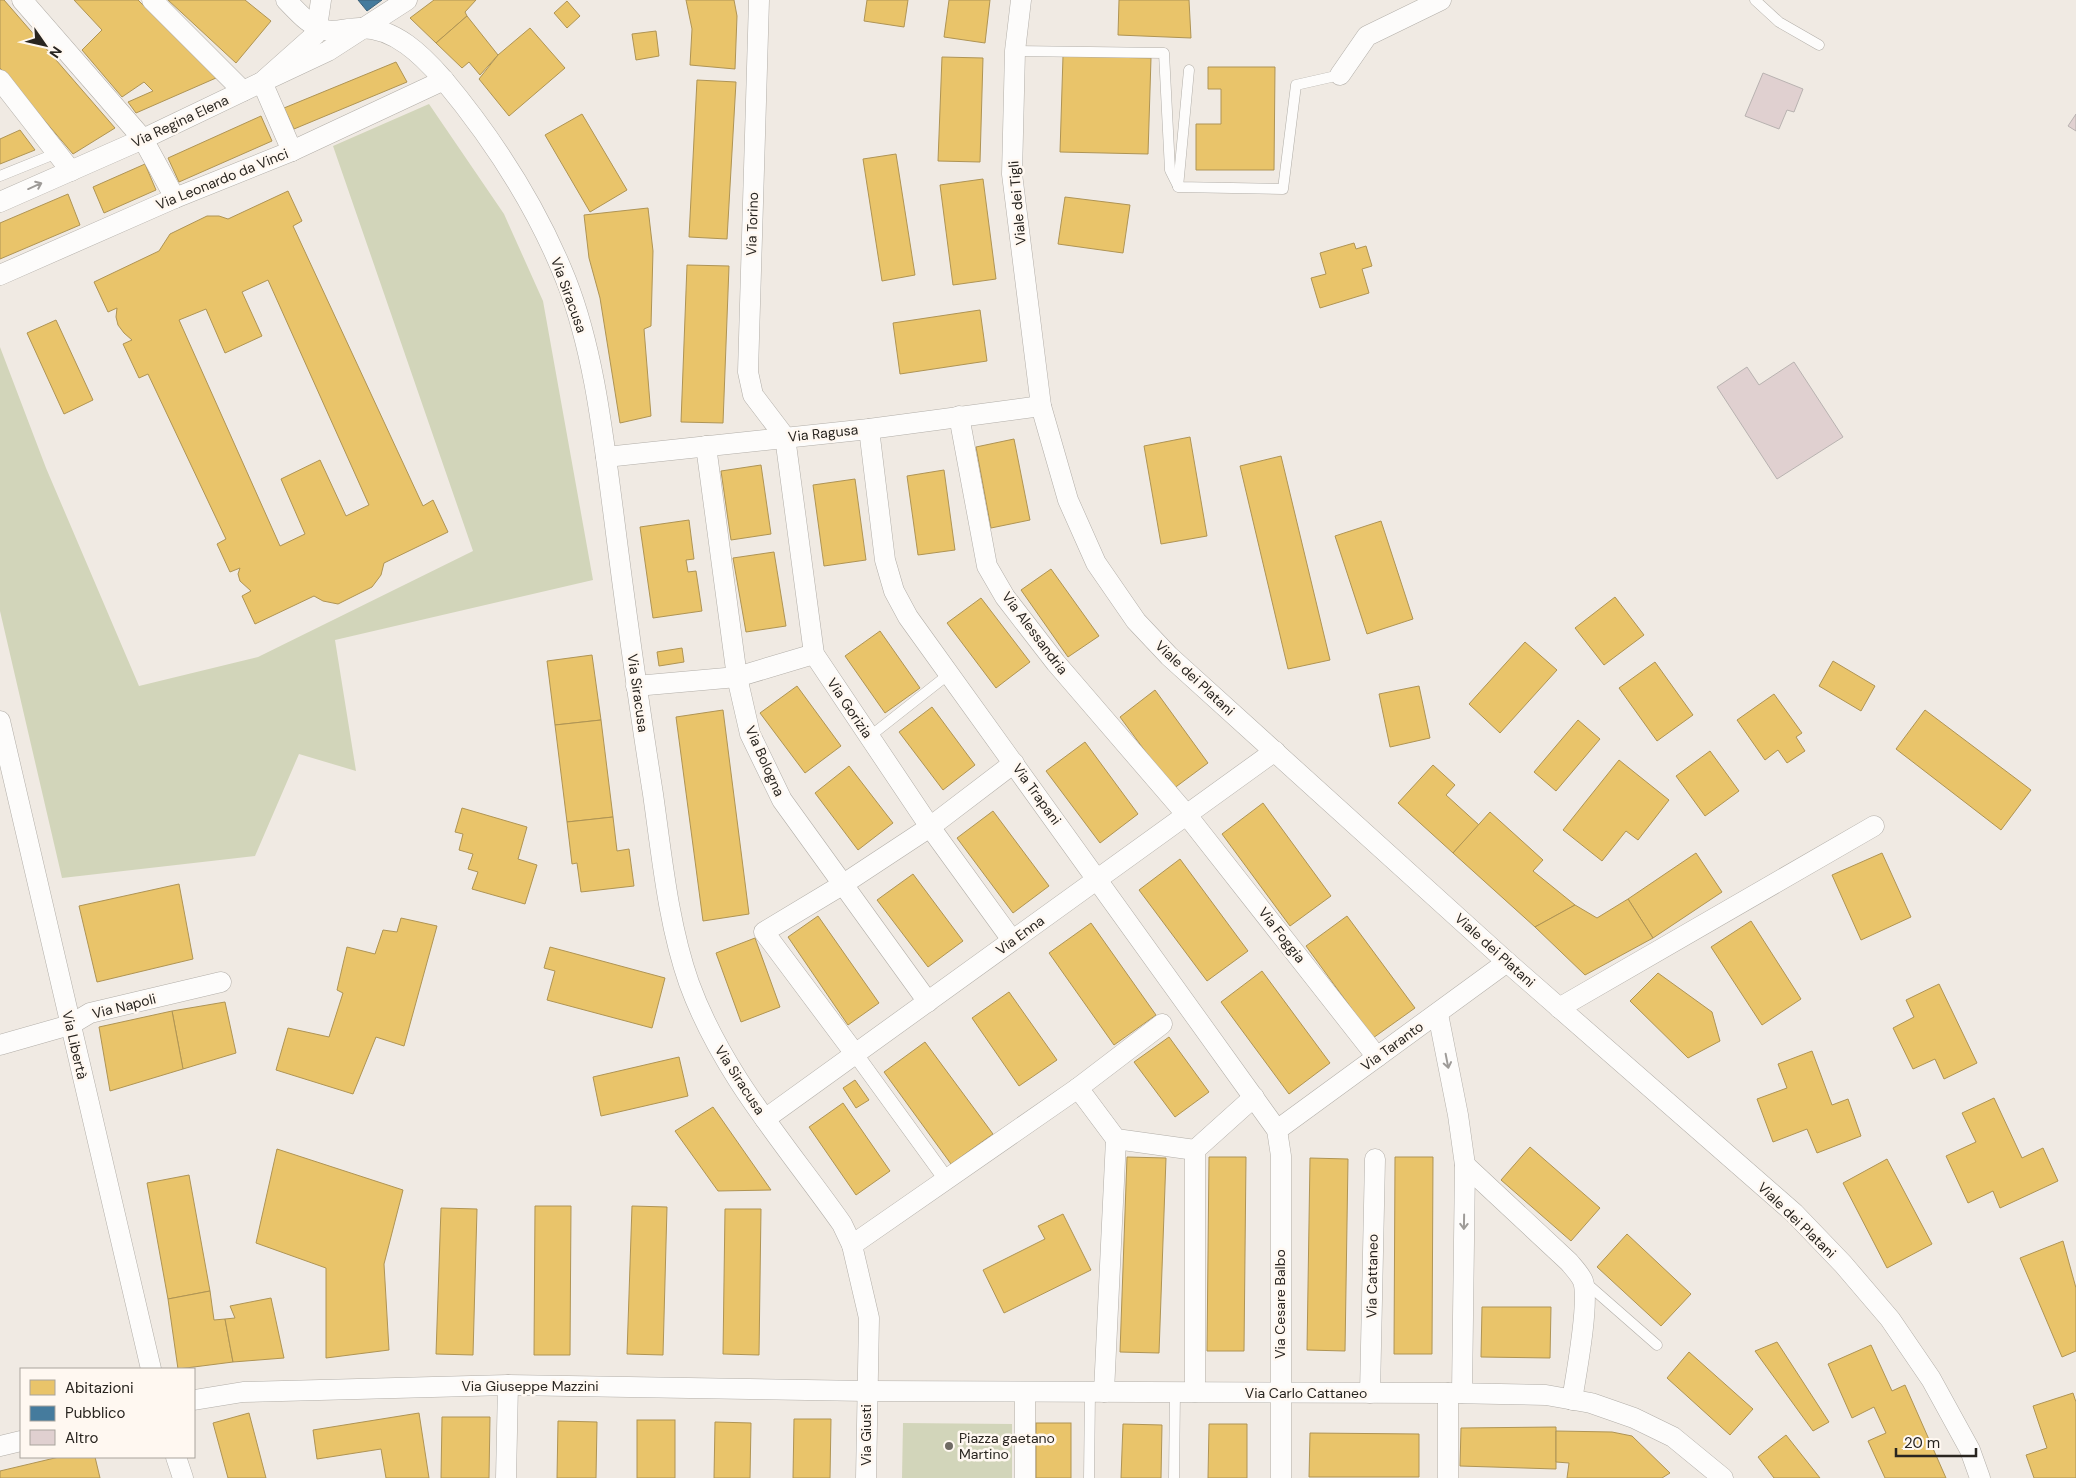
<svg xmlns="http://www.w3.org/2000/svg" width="2076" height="1478" font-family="'DM Sans',sans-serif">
<rect width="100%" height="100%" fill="#f0eae3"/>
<!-- green -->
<g fill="#d2d5ba">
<polygon points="429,104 504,214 543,301 593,580 335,640 356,771 299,754 255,856 62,878 0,611 0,347 46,468 139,686 258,657 473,551 333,146"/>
<polygon points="903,1423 1012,1424 1012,1478 902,1478"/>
</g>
<!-- homes -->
<g fill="#e9c46a" stroke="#af9454" fill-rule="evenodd">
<polygon points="0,0 4,0 115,128 73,154 0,68"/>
<polygon points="74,0 138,0 216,78 136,113 128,102 153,91 144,82 122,97 82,50 102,30"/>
<polygon points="168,0 245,0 271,21 236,63"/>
<polygon points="434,0 476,0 465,12 467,16 436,43 410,18"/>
<polygon points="686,0 734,0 737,16 735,69 690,65 692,29"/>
<polygon points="867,0 908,0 904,27 864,21"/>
<polygon points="949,0 990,0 985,43 944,37"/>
<polygon points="1119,0 1189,0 1191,38 1118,35"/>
<polygon points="567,1 580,16 567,28 554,13"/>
<polygon points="467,16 498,55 480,75 469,62 462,68 436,43"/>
<polygon points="530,28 565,68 509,116 479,79 498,55"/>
<polygon points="656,31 659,56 636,60 632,34"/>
<polygon points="1063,56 1151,58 1148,154 1060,152"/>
<polygon points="942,57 983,58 980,162 938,161"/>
<polygon points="396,62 407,82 294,129 284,108"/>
<polygon points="1208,67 1275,67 1274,170 1196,170 1196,124 1221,124 1221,89 1208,89"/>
<polygon points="697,80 736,82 727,239 689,237"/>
<polygon points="582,114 627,190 590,212 545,135"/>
<polygon points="261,116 272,141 179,182 168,158"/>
<polygon points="20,130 35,150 0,164 0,139"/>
<polygon points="896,154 915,275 882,281 863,159"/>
<polygon points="145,164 156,190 104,213 93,187"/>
<polygon points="983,179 996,279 953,285 940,185"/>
<path d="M 288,191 L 302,221 L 293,226 L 423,506 L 433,500 L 448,532 L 384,563 L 381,575 L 372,587 L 338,604 L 323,601 L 314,596 L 255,624 L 242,596 L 251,591 L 240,581 L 238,574 L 240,568 L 230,572 L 217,544 L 226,539 L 148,374 L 139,378 L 123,344 L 132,340 L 124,333 L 118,325 L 116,317 L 117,308 L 108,312 L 94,282 L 159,251 L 170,234 L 207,216 L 219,216 L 228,219 ZM 268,280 L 369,505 L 346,516 L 320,460 L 281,479 L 305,534 L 280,546 L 179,320 L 206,309 L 225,353 L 262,336 L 242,292 Z"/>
<polygon points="68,194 80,225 0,259 0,223"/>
<polygon points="1065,197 1130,205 1123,253 1058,244"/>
<polygon points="648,208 653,251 651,326 644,329 651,416 620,423 600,298 589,258 584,215"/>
<polygon points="1354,243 1356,249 1366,246 1372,266 1362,269 1369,293 1320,308 1311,278 1326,274 1320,253"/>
<polygon points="687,265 729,266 723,423 681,422"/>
<polygon points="980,310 987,361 900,374 893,323"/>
<polygon points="56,320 93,400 64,414 27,333"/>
<polygon points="1190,437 1207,536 1161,544 1144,446"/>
<polygon points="1014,439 1030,520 991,528 976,447"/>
<polygon points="1281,456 1330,660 1288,669 1240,466"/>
<polygon points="761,465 771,534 731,540 721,471"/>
<polygon points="944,470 955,550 918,555 907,476"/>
<polygon points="855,479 866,560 824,566 813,485"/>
<polygon points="689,520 694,559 686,560 688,572 696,571 702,611 653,618 640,527"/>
<polygon points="1381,521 1413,619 1367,634 1335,536"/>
<polygon points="774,552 786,626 746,632 733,558"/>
<polygon points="1051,569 1099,636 1068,657 1021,590"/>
<polygon points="1615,597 1644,635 1604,665 1575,628"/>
<polygon points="981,598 1030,662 996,688 947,623"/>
<polygon points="880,631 920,688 885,713 845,656"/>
<polygon points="1525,642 1557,670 1500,733 1469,704"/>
<polygon points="682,648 684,662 659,666 657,652"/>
<polygon points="592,655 601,720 555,725 547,661"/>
<polygon points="1833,661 1875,686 1861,711 1819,686"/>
<polygon points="1655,662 1693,715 1657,741 1619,688"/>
<polygon points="797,686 841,746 805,773 760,713"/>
<polygon points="1419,686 1430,738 1390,747 1379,694"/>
<polygon points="1155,690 1208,763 1173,789 1120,717"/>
<polygon points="1774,694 1802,733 1796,737 1805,751 1787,763 1778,750 1765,760 1737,720"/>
<polygon points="932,707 975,765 943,790 899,732"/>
<polygon points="723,710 749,914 703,921 676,717"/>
<polygon points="1925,710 2031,790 2001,830 1896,749"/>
<polygon points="601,720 613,817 567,822 555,725"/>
<polygon points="1578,720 1600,739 1556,791 1534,772"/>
<polygon points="1085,742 1138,814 1100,843 1046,771"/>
<polygon points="1710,751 1739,791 1705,816 1676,776"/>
<polygon points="1619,760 1669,800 1638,840 1626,831 1602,861 1563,830"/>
<polygon points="1433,765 1455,785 1446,795 1479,825 1453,853 1398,803"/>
<polygon points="849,766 893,823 858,850 815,793"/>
<polygon points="1263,803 1331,896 1290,926 1222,834"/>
<polygon points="462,808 527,827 518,859 537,865 525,904 472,889 478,872 468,869 473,854 459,850 463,834 455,832"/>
<polygon points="993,811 1049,886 1013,913 957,838"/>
<polygon points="1490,812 1543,860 1533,871 1575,905 1535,927 1453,853"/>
<polygon points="613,817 617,851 629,849 634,886 581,892 577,863 572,864 567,822"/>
<polygon points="1696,853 1722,892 1653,938 1628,899"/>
<polygon points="1882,853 1911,917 1861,940 1832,875"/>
<polygon points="1180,859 1248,951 1207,981 1139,890"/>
<polygon points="913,874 963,941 928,967 877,900"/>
<polygon points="179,884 193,959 97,982 79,906"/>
<polygon points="1628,899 1653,938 1585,975 1535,927 1575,905 1597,918"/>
<polygon points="818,916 879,1003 848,1025 788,937"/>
<polygon points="1347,916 1415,1008 1373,1038 1306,946"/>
<polygon points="401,918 437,926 404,1046 376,1037 353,1094 276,1070 288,1028 329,1037 343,993 337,990 347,947 375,954 383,930 397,932"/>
<polygon points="1751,921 1801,999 1762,1025 1711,947"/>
<polygon points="1091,923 1156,1015 1114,1045 1049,953"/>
<polygon points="755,938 780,1007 741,1022 716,953"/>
<polygon points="550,947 665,978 652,1028 547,1000 555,971 544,968"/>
<polygon points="1262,971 1330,1063 1289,1094 1221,1002"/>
<polygon points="1658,973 1712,1012 1720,1041 1688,1058 1630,1001"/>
<polygon points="1939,984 1977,1063 1944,1079 1935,1059 1913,1069 1893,1028 1914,1017 1906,1000"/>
<polygon points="1009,992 1057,1060 1019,1086 972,1018"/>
<polygon points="225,1002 236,1053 183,1069 172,1011"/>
<polygon points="172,1011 183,1069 110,1091 99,1027"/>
<polygon points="1169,1037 1209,1092 1175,1117 1134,1062"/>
<polygon points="925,1042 993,1134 951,1164 884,1072"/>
<polygon points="1812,1051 1832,1105 1848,1099 1861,1136 1817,1153 1807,1129 1773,1142 1757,1099 1787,1088 1778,1064"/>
<polygon points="679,1057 688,1096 601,1116 593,1077"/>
<polygon points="855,1080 869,1100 856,1108 843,1088"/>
<polygon points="1994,1098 2022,1158 2043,1148 2058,1181 2000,1208 1993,1191 1968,1203 1946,1156 1976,1142 1962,1113"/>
<polygon points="843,1103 890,1171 856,1195 809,1127"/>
<polygon points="713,1107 771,1190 718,1191 675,1131"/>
<polygon points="1530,1147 1600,1208 1571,1241 1501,1180"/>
<polygon points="277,1149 403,1190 384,1264 389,1350 326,1358 326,1268 256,1243"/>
<polygon points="1127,1157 1166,1158 1159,1353 1120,1352"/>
<polygon points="1209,1157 1246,1157 1244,1351 1207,1351"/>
<polygon points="1395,1157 1433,1157 1432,1354 1394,1354"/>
<polygon points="1310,1158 1348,1159 1345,1351 1307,1350"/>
<polygon points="1887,1159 1932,1244 1887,1268 1843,1183"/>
<polygon points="189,1175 210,1291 168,1299 147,1183"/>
<polygon points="535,1206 571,1206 570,1355 534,1355"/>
<polygon points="632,1206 667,1207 663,1355 627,1354"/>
<polygon points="441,1208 477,1209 473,1355 436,1354"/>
<polygon points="725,1209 761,1209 759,1355 723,1354"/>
<polygon points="1063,1214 1091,1270 1004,1313 983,1270 1045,1239 1038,1226"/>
<polygon points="1627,1234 1691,1294 1661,1326 1597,1267"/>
<polygon points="2063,1241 2076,1288 2076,1351 2062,1357 2020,1258"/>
<polygon points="210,1291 214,1320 225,1319 233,1362 178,1369 168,1299"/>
<polygon points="271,1298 284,1358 233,1362 225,1319 235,1318 230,1306"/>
<polygon points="1482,1307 1551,1307 1550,1358 1481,1357"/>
<polygon points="1777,1342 1829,1422 1813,1431 1755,1351"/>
<polygon points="1871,1345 1892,1391 1905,1385 1946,1478 1885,1478 1868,1441 1886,1433 1874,1407 1852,1418 1828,1364"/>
<polygon points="1689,1352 1753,1409 1730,1435 1667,1378"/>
<polygon points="2073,1393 2076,1402 2076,1478 2034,1478 2026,1455 2047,1448 2033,1406"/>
<polygon points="249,1413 266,1478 228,1478 213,1423"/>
<polygon points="419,1413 429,1478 386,1478 381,1449 317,1459 313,1430"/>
<polygon points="442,1417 490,1417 489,1478 441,1478"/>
<polygon points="794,1419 831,1419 830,1478 793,1478"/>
<rect x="637" y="1420" width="38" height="58"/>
<polygon points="558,1421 597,1422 596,1478 557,1478"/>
<polygon points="715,1422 751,1423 750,1478 714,1478"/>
<rect x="1036" y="1423" width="35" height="55"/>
<polygon points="1123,1424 1162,1425 1161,1478 1121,1478"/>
<polygon points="1209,1424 1247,1424 1247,1478 1208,1478"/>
<polygon points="1556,1427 1556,1469 1460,1466 1461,1428"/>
<polygon points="1556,1431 1612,1432 1632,1436 1670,1473 1662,1478 1567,1478 1569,1463 1556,1462"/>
<polygon points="1310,1433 1419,1434 1419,1477 1309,1477"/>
<polygon points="1786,1435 1820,1478 1774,1478 1758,1457"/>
<polygon points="59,1457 95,1457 100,1478 0,1478 0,1471"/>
</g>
<!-- public -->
<polygon fill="#457b9d" stroke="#3d6178" points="358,0 382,0 367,11"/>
<!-- building -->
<g fill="#e0d0d0" stroke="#b8b2b0">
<polygon points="1763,73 1803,89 1794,112 1787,110 1779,129 1745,116"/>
<polygon points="2076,114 2076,131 2068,126"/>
<polygon points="1794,362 1843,437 1777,479 1717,387 1747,367 1759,385"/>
</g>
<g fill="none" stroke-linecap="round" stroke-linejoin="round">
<defs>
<g id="service">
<polyline points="1755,0 1779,22 1819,45"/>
<polyline points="1015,51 1164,53 1170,170 1178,186"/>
<polyline points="1189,70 1178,187 1283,189 1296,85 1340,75"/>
<polyline points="0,176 57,153"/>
<polyline points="869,737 949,674"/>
<polyline points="1585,1282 1657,1345"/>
<polyline points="1089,1478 1090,1392"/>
<polyline points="1174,1478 1175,1392"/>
</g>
<polyline id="pedestrian" points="856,1055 946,1179"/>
<g id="minor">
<polyline points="22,0 143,139 175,198"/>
<polyline points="152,0 243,91"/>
<path d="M 286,0 C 297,11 309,26 325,30 C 336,33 350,27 361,28 C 395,28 422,55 443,79 C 493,139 537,207 566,280 C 594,351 603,435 613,510 C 625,605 638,699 653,794 C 662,857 668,923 689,983 C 722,1074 787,1146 842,1224 L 852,1245 L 869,1318 L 866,1478"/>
<polyline points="759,0 748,372 753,395 785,437 814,654 930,827 1012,940"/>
<polyline points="1021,0 1015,51 1012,174 1041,406 1068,500 1096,563 1136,621 1169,656 1507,962 1794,1213 1843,1264 1890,1319 1931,1379 1970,1450 1980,1478"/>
<polyline points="1340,75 1367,36 1441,0"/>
<polyline points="0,80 71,171"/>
<polyline points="292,151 262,82 328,51 407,0"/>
<polyline points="0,202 143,139 262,82 316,34 321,0"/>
<polyline points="0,275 175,198 292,151 444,80"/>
<polyline points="959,416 987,566 1005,597 1056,663 1186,814 1377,1057"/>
<polyline points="869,429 885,560 894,591 908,617 1277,1130 1281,1156 1281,1478"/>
<polyline points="706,446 737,677 750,734 782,800 928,1002"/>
<polyline points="606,457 869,429 1041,406"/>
<polyline points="636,686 737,677 814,654"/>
<polyline points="0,721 151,1369"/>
<polyline points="1559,1008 1874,826"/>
<polyline points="1438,1014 1458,1115 1465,1165 1462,1393"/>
<polyline points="0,1045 70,1025 90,1013 221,982"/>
<polyline points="856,1055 764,932 842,885 930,827 1014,763"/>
<polyline points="1078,1088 1116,1139 1195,1150"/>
<polyline points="765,1119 1275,751"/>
<polyline points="1277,1130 1507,962"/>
<path d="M 1465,1165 L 1569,1262 C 1573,1267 1580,1274 1583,1281 C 1590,1302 1576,1375 1572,1400"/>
<polyline points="852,1245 1078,1088 1162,1024"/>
<polyline points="1025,1392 1025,1478"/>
<polyline points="1104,1392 1116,1139"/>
<polyline points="1195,1392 1195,1150 1254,1097"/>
<polyline points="1370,1393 1375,1159"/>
<polyline points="194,1400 243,1392 508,1385 866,1391 1448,1393 1546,1395 1591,1403 1634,1418 1673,1437 1723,1478"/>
<polyline points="0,1446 21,1441"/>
<polyline points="176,1457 183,1478"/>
<polyline points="506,1478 508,1385"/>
<polyline points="1448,1478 1448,1393"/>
</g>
</defs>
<!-- service casing -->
<use href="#service" stroke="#b2aea8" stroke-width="11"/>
<!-- pedestrian casing -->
<use href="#pedestrian" stroke="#b2aea8" stroke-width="16"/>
<!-- minor casing -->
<use href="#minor" stroke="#b2aea8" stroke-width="21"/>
<!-- service -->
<use href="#service" stroke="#fdfcfb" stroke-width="10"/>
<!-- pedestrian -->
<use href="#pedestrian" stroke="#fdfcfb" stroke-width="15"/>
<!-- minor -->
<use href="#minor" stroke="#fdfcfb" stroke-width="20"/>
</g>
<!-- one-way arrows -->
<defs><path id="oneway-shaft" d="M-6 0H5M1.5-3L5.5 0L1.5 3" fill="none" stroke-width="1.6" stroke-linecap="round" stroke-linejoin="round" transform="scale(1.25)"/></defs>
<g stroke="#9e9b98">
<use href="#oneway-shaft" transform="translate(35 186) rotate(-24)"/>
<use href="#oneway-shaft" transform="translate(1447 1061) rotate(79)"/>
<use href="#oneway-shaft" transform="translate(1464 1222) rotate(91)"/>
</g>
<!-- markers -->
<circle fill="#6f6a64" stroke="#fff8f1" stroke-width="2" cx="949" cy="1446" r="5"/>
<g text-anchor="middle" stroke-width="5" stroke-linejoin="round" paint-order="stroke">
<!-- street labels -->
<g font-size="14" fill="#292520" stroke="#fff8f1">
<text transform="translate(180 121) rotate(-25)" y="5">Via Regina Elena</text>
<text transform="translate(222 179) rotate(-22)" y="5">Via Leonardo da Vinci</text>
<text transform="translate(1017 203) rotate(-95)" y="5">Viale dei Tigli</text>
<text transform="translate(752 224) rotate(-88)" y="5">Via Torino</text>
<text transform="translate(569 295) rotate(70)" y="5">Via Siracusa</text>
<text transform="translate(823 433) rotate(-6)" y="5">Via Ragusa</text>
<text transform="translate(1035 633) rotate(53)" y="5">Via Alessandria</text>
<text transform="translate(1195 678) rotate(43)" y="5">Viale dei Platani</text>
<text transform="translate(638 693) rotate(82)" y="5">Via Siracusa</text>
<text transform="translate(850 708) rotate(56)" y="5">Via Gorizia</text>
<text transform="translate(765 761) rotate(66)" y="5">Via Bologna</text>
<text transform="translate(1037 794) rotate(54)" y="5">Via Trapani</text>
<text transform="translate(1020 935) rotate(-36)" y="5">Via Enna</text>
<text transform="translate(1282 935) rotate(52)" y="5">Via Foggia</text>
<text transform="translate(1495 950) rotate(42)" y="5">Viale dei Platani</text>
<text transform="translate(124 1006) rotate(-14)" y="5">Via Napoli</text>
<text transform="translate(75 1045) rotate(77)" y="5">Via Libertà</text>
<text transform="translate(1392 1046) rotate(-36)" y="5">Via Taranto</text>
<text transform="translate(740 1080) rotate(57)" y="5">Via Siracusa</text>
<text transform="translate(1797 1220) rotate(44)" y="5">Viale dei Platani</text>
<text transform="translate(1372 1276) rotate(-89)" y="5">Via Cattaneo</text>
<text transform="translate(1280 1304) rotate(-90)" y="5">Via Cesare Balbo</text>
<text x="530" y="1391">Via Giuseppe Mazzini</text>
<text x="1306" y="1398">Via Carlo Cattaneo</text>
<text transform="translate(866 1435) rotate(-90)" y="5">Via Giusti</text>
</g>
<!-- poi labels -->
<g font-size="14" fill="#292520" stroke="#fff8f1" text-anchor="start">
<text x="959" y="1443">Piazza gaetano<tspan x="959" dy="16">Martino</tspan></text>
</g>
</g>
<!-- legend -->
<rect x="20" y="1368" width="175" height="90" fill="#fff8f1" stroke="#a9a49d"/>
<rect x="30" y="1380" width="25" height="15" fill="#e9c46a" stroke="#a9a49d"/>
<text x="65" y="1393" font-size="15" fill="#292520">Abitazioni</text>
<rect x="30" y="1406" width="25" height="15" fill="#457b9d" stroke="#a9a49d"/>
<text x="65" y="1418" font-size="15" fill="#292520">Pubblico</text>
<rect x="30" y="1430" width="25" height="15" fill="#e0d0d0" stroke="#a9a49d"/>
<text x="65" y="1443" font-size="15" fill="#292520">Altro</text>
<!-- north arrow -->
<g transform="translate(45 45) rotate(124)" stroke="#fff8f1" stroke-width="4" paint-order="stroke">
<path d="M0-4L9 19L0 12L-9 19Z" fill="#292520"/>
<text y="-8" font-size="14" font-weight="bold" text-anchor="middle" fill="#292520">N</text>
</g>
<!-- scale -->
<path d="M1896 1448v8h80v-8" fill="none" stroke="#292520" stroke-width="2.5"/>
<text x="1904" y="1448" font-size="15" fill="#292520" stroke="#fff8f1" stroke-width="4" paint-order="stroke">20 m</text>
</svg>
